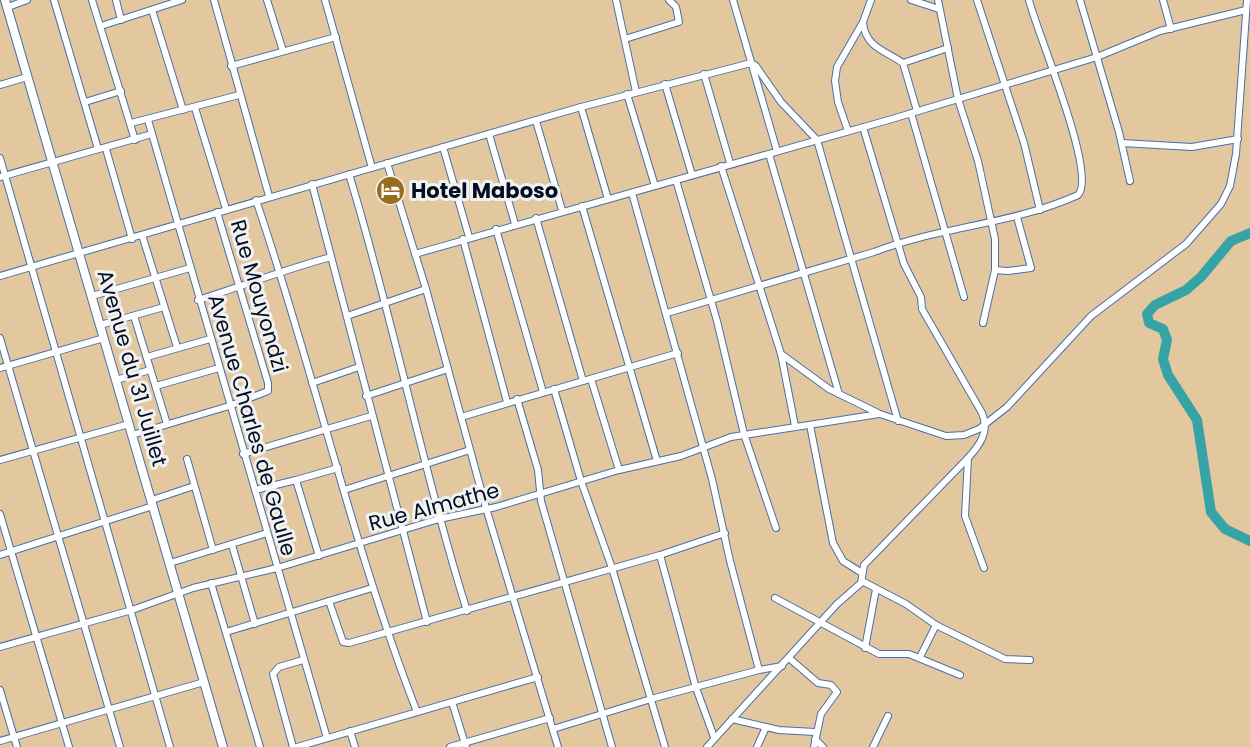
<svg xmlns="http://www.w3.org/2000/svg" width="1250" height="747" font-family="Poppins,sans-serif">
<rect width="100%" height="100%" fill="#dce6f3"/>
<!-- green -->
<rect fill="#e3c79f" x="0" y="0" width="1250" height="747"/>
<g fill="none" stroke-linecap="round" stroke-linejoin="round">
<!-- river -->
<polyline stroke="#36a4a6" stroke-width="10" points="1250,233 1231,241 1201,277 1186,290 1155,305 1147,314 1149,323 1163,329 1167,340 1163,359 1168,375 1197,420 1211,512 1225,529 1250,541"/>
<defs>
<g id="minor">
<polyline points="54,0 98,149"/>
<polyline points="92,0 135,140"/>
<polyline points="116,0 121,20"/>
<polyline points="214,0 269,196"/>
<polyline points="267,0 283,51"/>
<polyline points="325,0 372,168"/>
<polyline points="616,0 636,92"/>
<polyline points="733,0 777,151"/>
<polyline points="911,0 939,9"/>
<polyline points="938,0 958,99 978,161 995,239 995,270 983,323"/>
<polyline points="977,0 1024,143 1040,210"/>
<polyline points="1080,0 1119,132 1130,181"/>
<polyline points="1163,0 1171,29"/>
<polyline points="8,7 27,0"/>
<polyline points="152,10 183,110"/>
<path d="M 863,23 C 866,48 886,51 903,63"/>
<polyline points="101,26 182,0"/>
<polyline points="625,39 679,22 676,7 669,0"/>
<polyline points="231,66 336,37"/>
<polyline points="704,74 730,163"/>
<polyline points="665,84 692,175"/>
<polyline points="0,85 27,77"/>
<polyline points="627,94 655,186"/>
<polyline points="85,102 121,91"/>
<polyline points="581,107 608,199"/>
<polyline points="195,108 226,209"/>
<polyline points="917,111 903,63 948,48"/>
<polyline points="911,113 964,297"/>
<polyline points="148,120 327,738"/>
<polyline points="536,121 562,210"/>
<polyline points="131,123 239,95"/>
<polyline points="848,131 838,102 835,81 837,67 863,22 871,0"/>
<polyline points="489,134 515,224"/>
<polyline points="1122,143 1192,147 1238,139"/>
<polyline points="443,147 469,237"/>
<polyline points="106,149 132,239"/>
<polyline points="769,154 839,394"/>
<polyline points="0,158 170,747"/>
<polyline points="387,163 426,289 486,508 558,747"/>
<polyline points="721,166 781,354 829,389 880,414 946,436 964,435 979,429 1007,407 1091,316 1186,244 1221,204 1230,186 1236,154 1247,0"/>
<path d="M 349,174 C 393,318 422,467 467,611"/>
<polyline points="0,177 152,134"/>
<polyline points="676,180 717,321 744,434 776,528"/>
<polyline points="312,184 427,622"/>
<polyline points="632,193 712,479 730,561 759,670"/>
<path d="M 256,200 C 314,370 352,545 417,712"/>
<polyline points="582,206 657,461"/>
<polyline points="536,218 583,381"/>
<polyline points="496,229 543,392"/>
<polyline points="142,235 177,347"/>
<polyline points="463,239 507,402"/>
<polyline points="415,254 892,119 1097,57 1160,31 1246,10"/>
<polyline points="995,270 1008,271 1031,268 1017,217"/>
<polyline points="0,276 581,107 751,63 756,66 781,102 817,140 898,421"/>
<polyline points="92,296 190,268"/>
<path d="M 198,300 C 243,286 286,269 331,257"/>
<path d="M 667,313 L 874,252 C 941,226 1012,225 1078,195 C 1098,175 1037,33 1029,0"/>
<polyline points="134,316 167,424"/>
<polyline points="347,316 426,289"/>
<polyline points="100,325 164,307"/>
<polyline points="0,338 120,747"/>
<polyline points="781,354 795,426"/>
<polyline points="147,357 210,339"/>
<polyline points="0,368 104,338"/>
<polyline points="591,379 619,470"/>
<polyline points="116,380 150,370"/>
<polyline points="312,383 359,367"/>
<polyline points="156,386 219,368"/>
<polyline points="554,389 581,481 612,568 665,747"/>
<polyline points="366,396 448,369"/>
<polyline points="517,399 538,470 541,501 612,747"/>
<polyline points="461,417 678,353"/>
<polyline points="810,425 833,543 843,561 862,573"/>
<polyline points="132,435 229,406 268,391 268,383 217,212"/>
<polyline points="243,454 371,416"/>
<polyline points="968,458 965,516 984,568"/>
<polyline points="187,459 213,550"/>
<polyline points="0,460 129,424"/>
<polyline points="296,480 338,468"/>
<polyline points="255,490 296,480 319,556"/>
<polyline points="344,490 470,450"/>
<polyline points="152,500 194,486"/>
<polyline points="0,514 69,747"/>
<polyline points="232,545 255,624"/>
<polyline points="0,555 153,506"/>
<polyline points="660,555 696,688 714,737"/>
<polyline points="170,563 267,533"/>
<polyline points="862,581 906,604 936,625 1005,659 1030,660"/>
<polyline points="211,583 260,747"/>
<polyline points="775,598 879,654 909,654 960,675"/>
<polyline points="329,601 343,642 349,643 660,555 725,533"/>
<polyline points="226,632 372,588"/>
<polyline points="0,647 132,610 193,588 277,568 439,519 496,507 619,470 681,456 731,437 879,414"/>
<polyline points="865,648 876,589"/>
<polyline points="920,657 936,625"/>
<polyline points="789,658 818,683 831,685 837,692 821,714 814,747"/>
<polyline points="0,690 17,747"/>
<polyline points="452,702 466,747"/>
<polyline points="732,719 779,730 815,732"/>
<polyline points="553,729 651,699 759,670 782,666"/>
<polyline points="350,731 355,747"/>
<polyline points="815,739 823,747"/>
<polyline points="0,741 204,682"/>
<polyline points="293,747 273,674 279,667 303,660"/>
<polyline points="297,747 538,677"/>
<polyline points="450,747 550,718"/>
<path d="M 707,747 L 837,604 L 861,583 L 864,565 L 968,458 C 980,445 990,431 982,413 L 922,309 L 921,297 L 904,264 L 863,127"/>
<polyline points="757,747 766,727"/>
<polyline points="873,747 888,716"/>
</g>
<polyline id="tertiary" points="5,0 223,747"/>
</defs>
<!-- minor casing -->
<use href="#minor" stroke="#4770aa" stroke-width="8"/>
<!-- tertiary casing -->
<use href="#tertiary" stroke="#4770aa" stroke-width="10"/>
<!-- minor -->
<use href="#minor" stroke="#fff" stroke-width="6"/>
<!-- tertiary -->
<use href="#tertiary" stroke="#fff" stroke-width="8"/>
</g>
<!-- icons -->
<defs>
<symbol id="hotel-disc" viewBox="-11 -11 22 22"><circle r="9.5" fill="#9a6d1d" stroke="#f2f2f2"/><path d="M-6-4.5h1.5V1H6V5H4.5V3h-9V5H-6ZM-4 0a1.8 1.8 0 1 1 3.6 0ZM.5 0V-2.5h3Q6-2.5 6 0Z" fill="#fff"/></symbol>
</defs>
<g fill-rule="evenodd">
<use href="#hotel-disc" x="374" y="174" width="33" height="33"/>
</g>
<g text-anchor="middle" stroke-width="6" stroke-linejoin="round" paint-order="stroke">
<!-- poi labels -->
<g font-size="21" font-weight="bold" fill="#020e24" stroke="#f2f2f2" text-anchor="start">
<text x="411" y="198">Hotel Maboso</text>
</g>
<!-- street labels -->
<g font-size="21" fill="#020e24" stroke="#f2f2f2">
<text transform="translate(259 296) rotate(74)" y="7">Rue Mouyondzi</text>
<text transform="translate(132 368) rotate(74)" y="7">Avenue du 31 Juillet</text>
<text transform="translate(252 425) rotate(74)" y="7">Avenue Charles de Gaulle</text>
<text transform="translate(434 507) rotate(-15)" y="7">Rue Almathe</text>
</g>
</g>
</svg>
